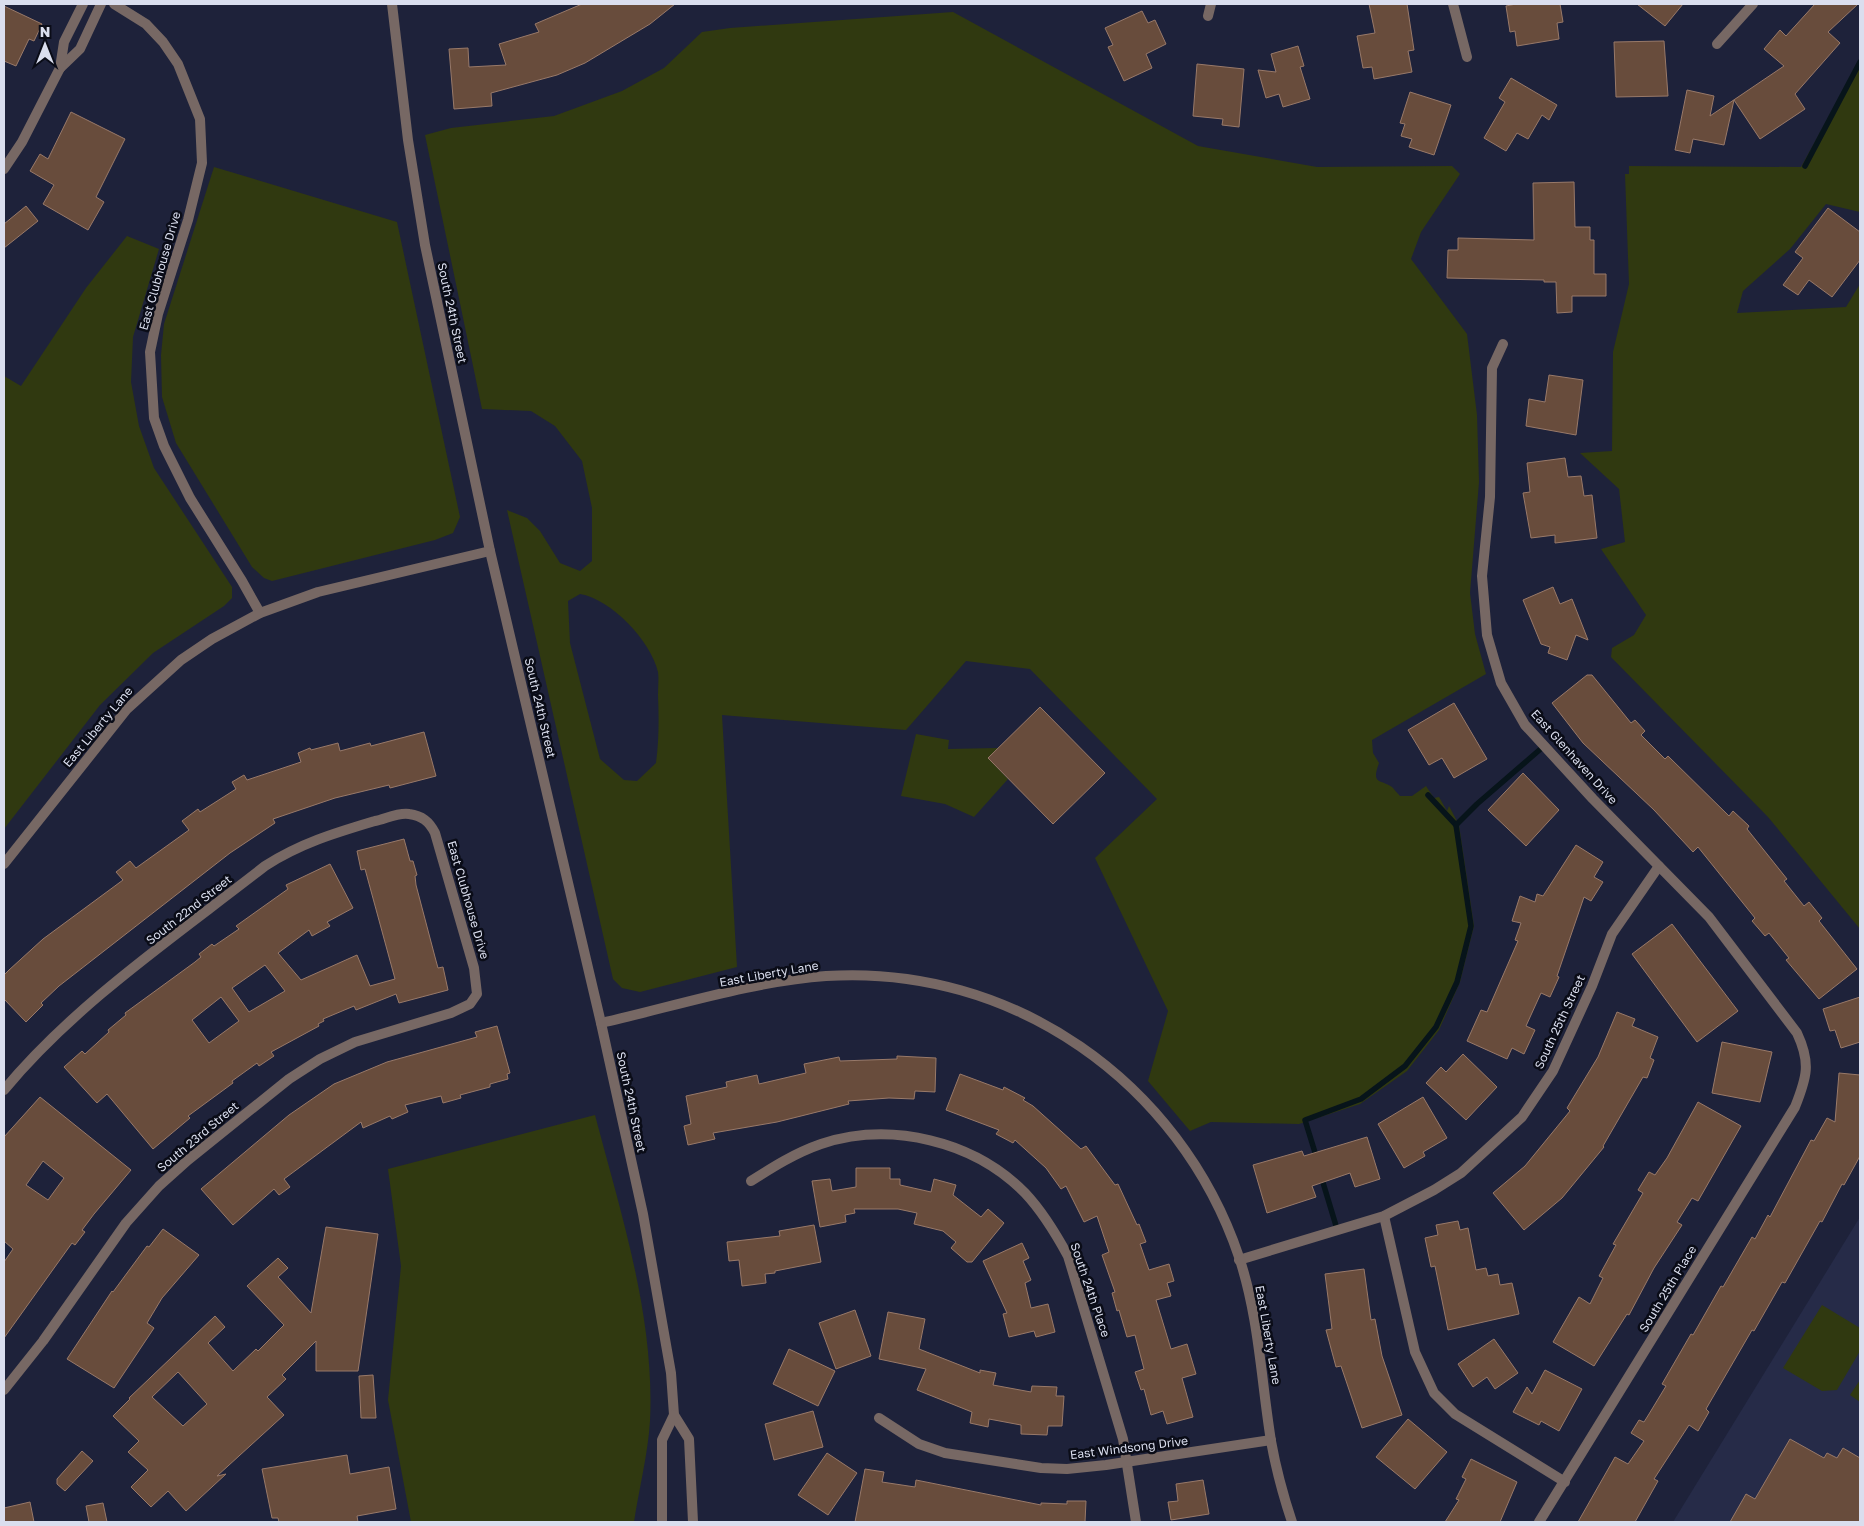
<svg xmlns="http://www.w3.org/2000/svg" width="1864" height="1526" font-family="'Golos Text',sans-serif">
<rect width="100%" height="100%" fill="#1e223a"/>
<!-- built -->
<polygon fill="#262b48" points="1860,1217 1860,1522 1673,1522"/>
<!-- green -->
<g fill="#303910" fill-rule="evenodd">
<path d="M 953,12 L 1198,146 L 1317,167 L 1452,166 L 1460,174 L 1421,232 L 1411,259 L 1467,334 L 1477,415 L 1479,482 L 1470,593 L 1475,634 L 1486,674 L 1372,740 L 1373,753 L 1379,763 C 1371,785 1380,779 1392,787 C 1394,789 1397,793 1400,796 L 1412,796 L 1426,786 L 1434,798 L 1439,797 L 1447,811 L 1449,806 L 1459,825 L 1474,926 L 1460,982 L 1439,1030 L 1407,1071 L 1360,1104 L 1299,1124 L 1211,1122 L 1190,1131 L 1148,1081 L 1168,1011 L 1095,858 L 1157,799 L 1030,669 L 966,661 L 906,730 L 722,715 L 737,967 L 640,992 L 622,988 L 613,979 L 507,510 L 527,518 L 540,531 L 560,563 L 580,571 L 592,561 L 592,508 L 582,461 L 555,426 L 531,411 L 482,409 L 425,135 L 451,128 L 554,116 L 622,91 L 664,68 L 702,32 L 730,28 ZM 580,594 C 611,599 651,641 658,672 C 659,679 658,687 658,695 C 659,718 659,740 656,763 L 637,781 L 624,780 L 600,759 L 570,643 L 568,601 Z"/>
<polygon points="1860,60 1860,212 1826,204 1790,249 1743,291 1737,313 1846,307 1860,284 1860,929 1768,817 1611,657 1612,648 1634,635 1646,615 1601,549 1625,542 1619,489 1580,453 1612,451 1613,352 1629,284 1625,174 1629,174 1629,166 1801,167"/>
<polygon points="214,167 397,222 460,517 453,533 435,540 272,581 264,578 252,567 176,443 162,397 161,355 164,324"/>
<polygon points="127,236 159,249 133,337 131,382 139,426 154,468 232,587 232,598 224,606 153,653 100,705 4,829 4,376 21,386 86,288"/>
<polygon points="916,734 949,740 948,749 998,748 988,758 1008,779 974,817 945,804 901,796"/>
<path d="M 595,1115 C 621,1214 655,1317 650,1421 C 648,1454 639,1489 634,1522 L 411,1522 L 388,1400 L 401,1266 L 388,1169 Z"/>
<polygon points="1822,1305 1860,1328 1860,1351 1837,1390 1822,1391 1783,1368"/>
<polygon points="1860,1380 1860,1402 1850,1395"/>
</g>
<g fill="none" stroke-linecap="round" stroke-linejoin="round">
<!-- stream -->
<g stroke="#07141a" stroke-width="5.5">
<polyline points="1805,166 1860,62"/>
<polyline points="1428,795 1456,825"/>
<polyline points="1317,1159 1305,1120 1361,1099 1405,1066 1436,1027 1457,982 1471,926 1456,825 1477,804 1544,746"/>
<polyline points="1321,1176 1337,1229"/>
</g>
</g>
<!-- building -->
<g fill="#684c3c" stroke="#987969" fill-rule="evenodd">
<polygon points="582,4 675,4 650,24 585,63 557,75 491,93 492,106 454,109 449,49 468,48 469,67 506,65 499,44 539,32 535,24"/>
<polygon points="1369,4 1407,4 1414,50 1408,51 1412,72 1374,79 1372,67 1363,68 1357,36 1375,33"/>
<polygon points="1516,4 1560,4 1563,22 1557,23 1559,39 1517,46 1515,31 1510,32 1506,6"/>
<polygon points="1637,4 1683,4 1665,26"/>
<polygon points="1815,4 1858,4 1828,32 1840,43 1795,94 1805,109 1760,139 1734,100 1724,145 1693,139 1690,153 1675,150 1687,90 1714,96 1710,116 1784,66 1764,49 1780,30 1786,36"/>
<polygon points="4,6 42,24 34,41 29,39 16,66 4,61"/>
<polygon points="1142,11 1148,23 1155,20 1166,44 1146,54 1152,68 1124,81 1108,47 1113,45 1105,28"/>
<polygon points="1664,41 1668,96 1616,97 1614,42"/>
<polygon points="1298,46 1304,66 1300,67 1310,99 1283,107 1279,94 1266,98 1258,70 1276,72 1271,54"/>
<polygon points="1197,64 1244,69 1239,127 1222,125 1223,119 1193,116"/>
<polygon points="1511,78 1557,105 1549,120 1542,115 1528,139 1517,133 1506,151 1484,138 1505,102 1499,98"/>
<polygon points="1410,92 1451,105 1434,155 1409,147 1412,139 1401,136 1405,124 1400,123"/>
<polygon points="71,112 125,139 96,197 104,202 88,230 43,204 54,185 30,171 40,154 48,159"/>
<polygon points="1574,182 1575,227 1590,227 1590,240 1594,240 1594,274 1606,274 1606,296 1572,296 1572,312 1557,313 1556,282 1544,282 1544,280 1447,278 1448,250 1458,250 1458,238 1534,240 1533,183"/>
<polygon points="26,206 38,221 4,248 4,224"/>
<polygon points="1828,208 1860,232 1860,260 1832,297 1809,280 1798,295 1783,285 1803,258 1795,252"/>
<polygon points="1549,375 1583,380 1576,435 1526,426 1529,399 1545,402"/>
<polygon points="1565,458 1568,477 1581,476 1584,496 1592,495 1597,538 1555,543 1555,535 1531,538 1523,493 1530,492 1527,463"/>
<polygon points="1553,587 1560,604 1572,599 1588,640 1576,635 1567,660 1548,653 1550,647 1541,644 1523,600"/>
<polygon points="1587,675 1592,675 1631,723 1635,720 1645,731 1641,735 1665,759 1668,756 1729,816 1733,811 1749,826 1747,829 1787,879 1784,881 1804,906 1809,902 1822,918 1819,921 1857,969 1819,999 1786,960 1789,958 1769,933 1765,936 1752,921 1755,918 1698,847 1693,852 1654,810 1583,743 1552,703"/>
<polygon points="1454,703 1487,759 1454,778 1442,758 1429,765 1408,730"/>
<polygon points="1040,707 1105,773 1053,824 988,758"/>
<polygon points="424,732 436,776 390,788 389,785 335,798 273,819 275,823 230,853 59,986 41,1003 43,1005 26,1022 4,999 4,975 9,970 43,939 123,880 116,872 130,861 136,868 189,830 182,821 198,809 200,812 236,789 232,782 244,775 247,780 301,762 298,753 310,748 311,750 338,743 340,751 370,743 371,746"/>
<polygon points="1523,773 1559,810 1526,846 1488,810"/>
<path d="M 404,839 L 410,861 L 413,861 L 417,875 L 415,876 L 416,885 L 435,957 L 438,968 L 443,967 L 448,990 L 399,1003 L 396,994 L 356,1010 L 354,1006 L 323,1019 L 324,1021 L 318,1024 L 319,1026 L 271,1052 L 274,1056 L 259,1066 L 257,1063 L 232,1081 L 233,1083 L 188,1116 L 190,1118 L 153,1149 L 107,1094 L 97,1103 L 64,1067 L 82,1051 L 85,1054 L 109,1032 L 108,1030 L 126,1015 L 125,1013 L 195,962 L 201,957 L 199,954 L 212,944 L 214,946 L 239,929 L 236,926 L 288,889 L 286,885 L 330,864 L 353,908 L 327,922 L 330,926 L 312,936 L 309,930 L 278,953 L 301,980 L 357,955 L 370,986 L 395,979 L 365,869 L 361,870 L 357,851 ZM 265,965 L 285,991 L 249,1012 L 232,988 ZM 221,997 L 239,1021 L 209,1043 L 192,1020 Z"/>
<polygon points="1576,845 1603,862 1594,877 1603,882 1591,901 1584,897 1557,976 1559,977 1550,997 1541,993 1526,1026 1535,1030 1524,1054 1512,1048 1507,1059 1467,1041 1481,1010 1487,1012 1518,941 1515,940 1521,923 1512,921 1520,896 1535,902 1537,894 1543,896"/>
<polygon points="1672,924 1738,1011 1697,1042 1632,954"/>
<polygon points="1860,997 1860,1042 1841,1048 1835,1030 1830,1031 1823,1009"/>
<polygon points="1617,1012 1635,1019 1632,1026 1658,1037 1650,1058 1654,1060 1647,1078 1643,1077 1603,1146 1604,1147 1562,1198 1524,1230 1493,1193 1525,1166 1570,1111 1567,1108 1598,1057"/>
<polygon points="497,1026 510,1073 507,1074 508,1079 490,1084 490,1087 460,1095 461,1098 443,1103 441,1096 405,1105 408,1112 392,1119 390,1116 363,1128 361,1122 284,1179 290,1187 279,1195 274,1189 233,1225 201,1189 289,1115 334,1084 387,1062 477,1037 475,1032"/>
<polygon points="1722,1042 1772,1052 1760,1102 1712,1093"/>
<polygon points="1463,1054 1497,1087 1466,1120 1426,1083 1441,1067 1446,1072"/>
<polygon points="897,1056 936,1058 935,1092 915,1091 914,1099 889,1098 848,1101 849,1104 777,1122 713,1133 715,1139 688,1145 684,1126 691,1124 686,1096 727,1087 726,1082 757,1075 759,1084 806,1073 804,1064 839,1057 840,1061 897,1059"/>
<polygon points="1839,1073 1860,1075 1860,1156 1844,1185 1842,1184 1822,1222 1820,1221 1785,1283 1782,1282 1754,1331 1752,1330 1706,1409 1709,1412 1698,1431 1689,1425 1654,1479 1658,1481 1635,1522 1578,1522 1615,1457 1628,1464 1644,1441 1631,1433 1639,1420 1644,1422 1649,1414 1666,1386 1662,1384 1691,1334 1693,1335 1721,1286 1723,1287 1752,1237 1755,1239 1768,1215 1770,1217 1811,1140 1814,1141 1827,1118 1835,1122"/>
<polygon points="960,1074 1003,1090 1004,1087 1025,1098 1023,1100 1033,1106 1081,1149 1086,1146 1115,1185 1118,1184 1137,1225 1139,1224 1146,1242 1140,1244 1149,1270 1169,1264 1174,1281 1167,1283 1171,1296 1156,1300 1171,1349 1187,1344 1196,1374 1182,1378 1193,1417 1167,1424 1163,1411 1151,1415 1144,1389 1141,1390 1135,1372 1144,1369 1135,1335 1127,1337 1119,1310 1117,1311 1112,1293 1115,1292 1102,1255 1109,1252 1097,1216 1084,1222 1066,1186 1061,1189 1046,1168 1015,1140 1013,1143 996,1134 999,1130 946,1110"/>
<path d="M 40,1097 L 131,1170 L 94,1214 L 82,1230 L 85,1232 L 75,1245 L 72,1243 L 4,1338 L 4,1262 L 13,1249 L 4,1241 L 4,1137 ZM 43,1161 L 64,1178 L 48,1200 L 26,1185 Z"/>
<polygon points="1423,1097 1447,1138 1423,1152 1425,1156 1404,1168 1378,1124"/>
<polygon points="1698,1102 1741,1126 1698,1201 1692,1198 1677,1222 1682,1225 1654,1268 1629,1315 1627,1314 1594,1366 1553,1342 1579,1297 1590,1304 1603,1278 1599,1276 1616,1245 1613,1244 1643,1193 1638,1190 1649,1172 1655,1175 1667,1158"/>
<polygon points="1367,1137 1380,1179 1355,1187 1350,1173 1312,1186 1316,1197 1267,1213 1253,1165 1302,1151 1304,1156"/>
<polygon points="856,1168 890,1168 890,1179 900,1179 900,1185 931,1192 934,1179 956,1185 953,1195 981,1217 988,1209 1004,1223 972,1262 967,1262 951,1248 956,1242 943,1231 914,1224 917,1213 898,1209 854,1209 855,1213 845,1215 846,1222 820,1227 812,1181 830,1179 832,1191 856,1187"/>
<polygon points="1458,1221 1460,1230 1468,1228 1476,1270 1486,1268 1488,1276 1498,1274 1500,1285 1512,1283 1519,1314 1448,1330 1435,1266 1431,1267 1425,1238 1438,1235 1436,1225"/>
<polygon points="814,1225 821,1262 775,1271 775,1273 765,1274 766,1283 742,1286 739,1260 729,1261 727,1242 780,1236 779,1231"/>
<path d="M 326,1227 L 378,1234 L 358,1371 L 316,1371 L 316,1341 L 282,1375 L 286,1379 L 267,1397 L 284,1415 L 217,1476 L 226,1474 L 186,1511 L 168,1491 L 151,1507 L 131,1487 L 148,1470 L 128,1452 L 139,1441 L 113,1416 L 130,1399 L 129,1398 L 215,1316 L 225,1327 L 208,1343 L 233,1371 L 256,1349 L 258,1351 L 284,1325 L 247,1286 L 278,1258 L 288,1268 L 278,1277 L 311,1313 ZM 178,1372 L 207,1404 L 183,1426 L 152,1397 Z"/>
<polygon points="163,1229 199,1255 162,1298 147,1323 154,1328 114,1388 67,1359 112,1291 113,1292 147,1246 149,1247"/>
<polygon points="1022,1243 1029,1258 1023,1261 1031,1280 1025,1283 1031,1308 1048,1304 1055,1332 1036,1337 1034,1331 1009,1337 1003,1314 1007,1313 983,1261"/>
<polygon points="1364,1269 1371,1320 1375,1319 1382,1356 1402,1415 1362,1428 1341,1366 1336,1367 1326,1330 1332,1329 1325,1274"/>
<polygon points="855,1310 871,1356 836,1369 819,1323"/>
<polygon points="888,1312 925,1319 919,1349 980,1373 980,1370 996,1373 993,1385 1031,1392 1032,1386 1057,1387 1056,1396 1064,1396 1062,1426 1048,1426 1047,1435 1021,1434 1021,1425 989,1419 988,1427 970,1423 972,1412 917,1390 926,1369 879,1359"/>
<polygon points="1494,1339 1518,1373 1495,1389 1487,1377 1473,1387 1458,1364"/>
<polygon points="789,1349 835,1371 818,1406 773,1384"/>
<polygon points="1545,1370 1582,1389 1559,1431 1541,1421 1539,1425 1513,1412 1527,1387 1532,1394"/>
<polygon points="373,1375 376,1418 361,1418 359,1376"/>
<polygon points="813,1411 823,1447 774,1460 765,1424"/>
<polygon points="1408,1419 1447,1452 1415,1489 1376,1457"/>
<polygon points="1790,1439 1824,1458 1827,1453 1837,1458 1843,1448 1860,1458 1860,1522 1730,1522 1746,1494 1755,1499"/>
<polygon points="82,1451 93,1461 65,1491 57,1484 57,1479"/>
<polygon points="827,1453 857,1473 828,1515 798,1495"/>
<polygon points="347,1455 350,1474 389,1467 396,1509 357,1516 358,1522 279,1522 278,1518 272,1518 262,1469"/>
<polygon points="1471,1459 1517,1482 1500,1522 1445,1522 1459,1500 1456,1499 1466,1479 1462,1477"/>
<polygon points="865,1469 884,1472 882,1482 915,1487 916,1480 1041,1505 1041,1503 1067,1504 1067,1501 1086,1501 1085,1522 855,1522"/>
<polygon points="1203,1480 1209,1514 1171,1520 1168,1502 1178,1501 1176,1484"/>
<polygon points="30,1502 34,1522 4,1522 4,1508"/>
<polygon points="103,1503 107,1522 89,1522 86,1506"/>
</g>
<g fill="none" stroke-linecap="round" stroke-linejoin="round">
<!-- minor -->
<g stroke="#776864" stroke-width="10">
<polyline points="114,4 146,24 163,42 178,64 200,119 202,163 188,220 158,314 150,352 154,418 164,446 190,498 242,581 260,613"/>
<polyline points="1453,4 1467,57"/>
<polyline points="1208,16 1211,4"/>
<polyline points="1717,44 1753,4"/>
<polyline points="60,68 80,49 101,4"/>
<polyline points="4,169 22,142 60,68 64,42 83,4"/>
<path d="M 1503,344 L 1492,368 L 1490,497 L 1482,576 L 1487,635 L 1501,683 L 1525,725 L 1593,799 L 1709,917 L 1797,1033 C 1811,1063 1807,1077 1795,1107 L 1539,1522"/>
<path d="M 4,1090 C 76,1003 177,935 265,866 C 301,843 335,833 375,821 C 385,819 399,812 409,814 C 422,816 429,821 435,833 L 474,968 L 477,994 L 470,1004 L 451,1013 L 355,1042 L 320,1059 L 289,1079 L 188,1160 L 159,1186 L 126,1223 L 43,1341 L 4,1390"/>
<path d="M 751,1181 C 773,1167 795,1153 821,1144 C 891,1121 974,1141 1025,1193 C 1043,1212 1056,1234 1068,1256 L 1123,1439 L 1136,1522"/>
<polyline points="1384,1216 1415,1352 1434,1393 1455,1414 1565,1482"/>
<polyline points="1239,1260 1384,1216 1434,1190 1461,1173 1522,1117 1553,1071 1592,986 1612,934 1659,866"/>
<polyline points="879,1418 919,1444 945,1453 1041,1468 1067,1469 1106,1465 1271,1440"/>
</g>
<!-- tertiary -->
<g stroke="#776864" stroke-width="10">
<polyline points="392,4 408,140 425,245 490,551 601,1023 643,1214 671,1373 674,1415 689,1439 693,1522"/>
<polyline points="4,864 127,709 181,660 212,639 260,613 318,592 490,551"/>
<path d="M 601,1023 C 672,1007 753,981 826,976 C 1012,964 1180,1082 1239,1257 C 1259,1317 1261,1379 1271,1441 C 1276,1469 1283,1495 1292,1522"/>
<polyline points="662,1522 662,1440 674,1415"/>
</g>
</g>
<g text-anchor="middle" stroke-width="5" stroke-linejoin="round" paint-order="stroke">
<!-- street labels -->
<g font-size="12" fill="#dadeee" stroke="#0a0c17">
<text transform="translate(160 271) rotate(-74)" y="4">East Clubhouse Drive</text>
<text transform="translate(452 313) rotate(78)" y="4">South 24th Street</text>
<text transform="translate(540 708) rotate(77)" y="4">South 24th Street</text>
<text transform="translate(98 727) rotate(-50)" y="4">East Liberty Lane</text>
<text transform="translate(1574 757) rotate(48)" y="4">East Glenhaven Drive</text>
<text transform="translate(468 900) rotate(74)" y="4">East Clubhouse Drive</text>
<text transform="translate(189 910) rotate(-38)" y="4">South 22nd Street</text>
<text transform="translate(769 974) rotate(-10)" y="4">East Liberty Lane</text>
<text transform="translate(1560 1022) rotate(-65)" y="4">South 25th Street</text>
<text transform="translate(631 1102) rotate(78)" y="4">South 24th Street</text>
<text transform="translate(198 1137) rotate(-40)" y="4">South 23rd Street</text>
<text transform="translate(1668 1289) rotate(-59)" y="4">South 25th Place</text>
<text transform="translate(1090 1290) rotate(71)" y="4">South 24th Place</text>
<text transform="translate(1268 1335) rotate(80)" y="4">East Liberty Lane</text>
<text transform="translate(1129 1448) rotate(-7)" y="4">East Windsong Drive</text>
</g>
</g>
<!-- border -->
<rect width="1864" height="1526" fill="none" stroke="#dadeee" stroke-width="10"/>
<!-- north arrow -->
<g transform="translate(45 45)" stroke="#0a0c17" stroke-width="4" paint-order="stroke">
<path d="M0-4L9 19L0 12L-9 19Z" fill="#dadeee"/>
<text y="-8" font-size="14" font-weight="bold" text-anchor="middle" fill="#dadeee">N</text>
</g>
</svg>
